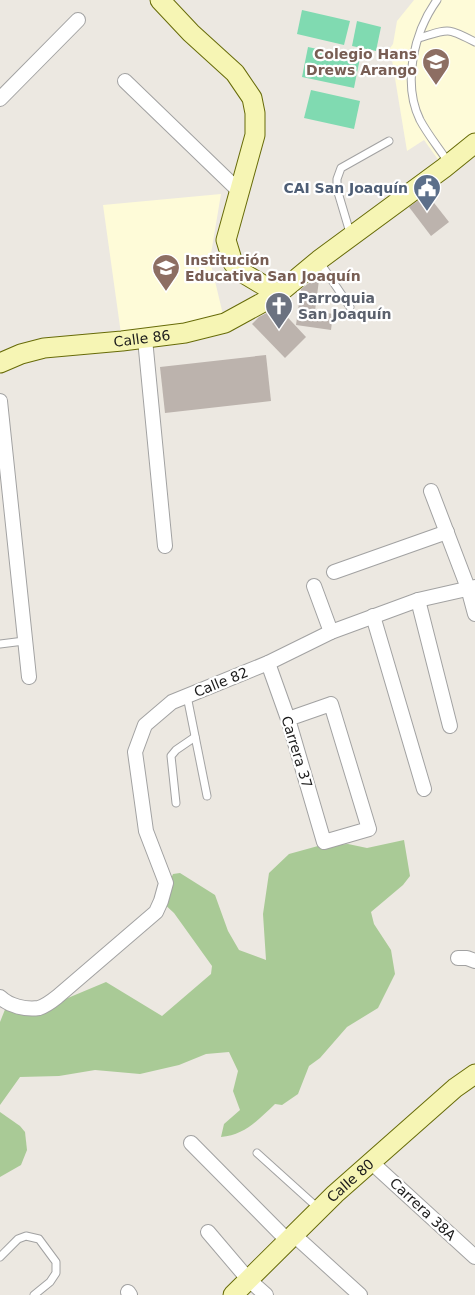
<svg xmlns="http://www.w3.org/2000/svg" width="475" height="1295" font-family="'DejaVu Sans',sans-serif">
<rect width="100%" height="100%" fill="#ece8e1"/>
<!-- education -->
<g fill="#fefbd8">
<polygon points="414,0 475,0 475,143 444,168 424,140 407,151 390,48 393,44 397,21"/>
<polygon points="221,194 210,260 225,323 122,341 103,205"/>
</g>
<!-- forest -->
<g fill="#a9ca96">
<path d="M 404,840 L 410,876 L 403,885 L 371,912 L 374,924 L 391,950 L 395,974 L 378,1008 L 347,1027 L 320,1058 L 309,1066 L 298,1094 L 282,1105 L 275,1104 C 258,1120 245,1135 221,1137 L 224,1124 L 240,1110 L 233,1091 L 238,1071 L 229,1052 L 206,1054 L 179,1065 L 140,1074 L 95,1070 L 59,1076 L 20,1077 L 0,1105 L 0,1022 L 6,1007 L 32,1013 L 106,982 L 162,1016 L 211,974 L 212,966 L 174,913 L 161,901 L 173,874 L 180,873 L 215,895 L 228,931 L 239,950 L 266,960 L 263,914 L 269,873 L 289,854 L 318,846 L 348,844 L 367,848 Z"/>
<polygon points="0,1112 20,1126 25,1132 27,1150 21,1165 0,1177"/>
</g>
<!-- pitch -->
<g fill="#80dab1">
<polygon points="302,10 350,21 344,45 297,34"/>
<polygon points="357,21 381,27 376,51 352,46"/>
<polygon points="308,47 360,58 354,88 302,77"/>
<polygon points="311,90 360,101 354,129 304,118"/>
</g>
<!-- building -->
<g fill="#bcb3ad">
<polygon points="427,194 449,222 431,236 409,207"/>
<polygon points="313,280 319,280 315,311 333,314 331,330 296,325 301,289"/>
<polygon points="278,307 306,337 285,358 252,324 259,317"/>
<polygon points="266,355 271,401 165,413 160,367"/>
</g>
<g fill="none" stroke-linecap="round" stroke-linejoin="round">
<defs>
<g id="lane">
<path d="M 437,0 C 414,32 402,83 420,120 C 428,135 439,148 448,162"/>
<path d="M 419,38 C 449,29 447,27 475,42"/>
<polyline points="351,236 337,189 337,179 341,168 389,141"/>
<polyline points="319,261 350,307"/>
<polyline points="0,644 24,641"/>
<polyline points="187,696 207,796"/>
<polyline points="176,803 171,756 176,750 195,737"/>
<polyline points="257,1153 318,1208"/>
<polyline points="0,1257 18,1239 26,1236 39,1239 56,1262 56,1273 50,1282 34,1295"/>
</g>
<g id="street">
<polyline points="125,81 240,192"/>
<polyline points="0,99 78,20"/>
<polyline points="145,339 165,546"/>
<polyline points="0,401 29,677"/>
<polyline points="431,491 468,588 475,614"/>
<polyline points="334,572 447,532"/>
<polyline points="314,586 331,632"/>
<polyline points="418,600 450,726"/>
<polyline points="373,616 424,789"/>
<polyline points="268,663 288,719 324,842 369,829 331,704 288,719"/>
<polyline points="458,958 467,958 475,961"/>
<path d="M 0,997 C 9,1006 26,1010 39,1008 C 45,1006 52,1001 57,997 L 156,912 L 161,901 L 166,883 L 146,831 L 135,752 L 145,725 L 172,702 L 268,663 L 331,632 L 418,600 L 475,587"/>
<polyline points="191,1143 288,1241"/>
<polyline points="371,1162 475,1257"/>
<polyline points="208,1232 248,1279 266,1295"/>
<polyline points="294,1235 360,1295"/>
<polyline points="128,1292 130,1295"/>
</g>
<g id="secondary">
<polyline points="160,0 191,33 235,73 252,98 255,113 255,135 226,240 233,263 243,273 278,294"/>
<path id="s1" d="M 0,363 L 21,354 L 44,348 L 122,341 L 185,333 L 225,323 L 278,294 L 319,260 L 444,168 L 475,143"/>
<path id="s2" d="M 233,1295 L 335,1194 L 455,1088 L 475,1074"/>
</g>
</defs>
<!-- lane casing -->
<use href="#lane" stroke="#a2a2a2" stroke-width="9"/>
<!-- street casing -->
<use href="#street" stroke="#a2a2a2" stroke-width="16"/>
<!-- secondary casing -->
<use href="#secondary" stroke="#676b08" stroke-width="21"/>
<!-- lane -->
<use href="#lane" stroke="#fff" stroke-width="7"/>
<!-- street -->
<use href="#street" stroke="#fff" stroke-width="14"/>
<!-- secondary -->
<use href="#secondary" stroke="#f6f5b4" stroke-width="19"/>
</g>
<!-- icons -->
<defs>
<symbol id="school-pin" viewBox="-11 -11 22 30"><path d="M0 17L-7.5 6A9.5 9.5 0 1 1 7.5 6Z" fill="#8d6e63" stroke="#fff"/><path d="M0-5L7-2L0 1L-7-2ZM-4 1L0 2.5L4 1V4Q0 6-4 4Z" fill="#fff"/></symbol>
<symbol id="civic-pin" viewBox="-11 -11 22 30"><path d="M0 17L-7.5 6A9.5 9.5 0 1 1 7.5 6Z" fill="#5c6f8a" stroke="#fff"/><path d="M-.6-6.5H3V-4.5H.6V-3L4-1V1h2V6H-6V1h2V-1L-.6-3ZM-1.2 2.5V6h2.4V2.5Z" fill="#fff"/></symbol>
<symbol id="church-pin" viewBox="-11 -11 22 30"><path d="M0 17L-7.5 6A9.5 9.5 0 1 1 7.5 6Z" fill="#6b7280" stroke="#fff"/><path d="M-1.2-6h2.4v3.5h3.3v2.4h-3.3V6h-2.4V-.1h-3.3v-2.4h3.3Z" fill="#fff"/></symbol>
</defs>
<g fill-rule="evenodd">
<use href="#school-pin" x="420" y="46" width="32" height="43"/>
<use href="#civic-pin" x="411" y="172" width="32" height="43"/>
<use href="#school-pin" x="150" y="252" width="32" height="43"/>
<use href="#church-pin" x="263" y="290" width="32" height="43"/>
</g>
<g text-anchor="middle" stroke-width="4.5" stroke-linejoin="round" paint-order="stroke">
<!-- education labels -->
<g font-size="14" font-weight="bold" fill="#785e54" stroke="#fff" text-anchor="end">
<text x="417" y="59">Colegio Hans<tspan x="417" dy="16">Drews Arango</tspan></text>
<text x="185" y="265" text-anchor="start">Institución<tspan x="185" dy="16">Educativa San Joaquín</tspan></text>
</g>
<!-- service labels -->
<g font-size="14" font-weight="bold" fill="#4e5e75" stroke="#fff" text-anchor="end">
<text x="408" y="193">CAI San Joaquín</text>
</g>
<!-- worship labels -->
<g font-size="14" font-weight="bold" fill="#5b616d" stroke="#fff" text-anchor="start">
<text x="298" y="303">Parroquia<tspan x="298" dy="16">San Joaquín</tspan></text>
</g>
<!-- street labels -->
<g font-size="14" fill="#1b1b1b" stroke="#fff">
<text dy="5" stroke="none"><textPath href="#s1" startOffset="145">Calle 86</textPath></text>
<text transform="translate(221 682) rotate(-22)" y="5">Calle 82</text>
<text transform="translate(297 752) rotate(73)" y="5">Carrera 37</text>
<text dy="5" stroke="none"><textPath href="#s2" startOffset="164">Calle 80</textPath></text>
<text transform="translate(423 1209) rotate(43)" y="5">Carrera 38A</text>
</g>
</g>
</svg>
